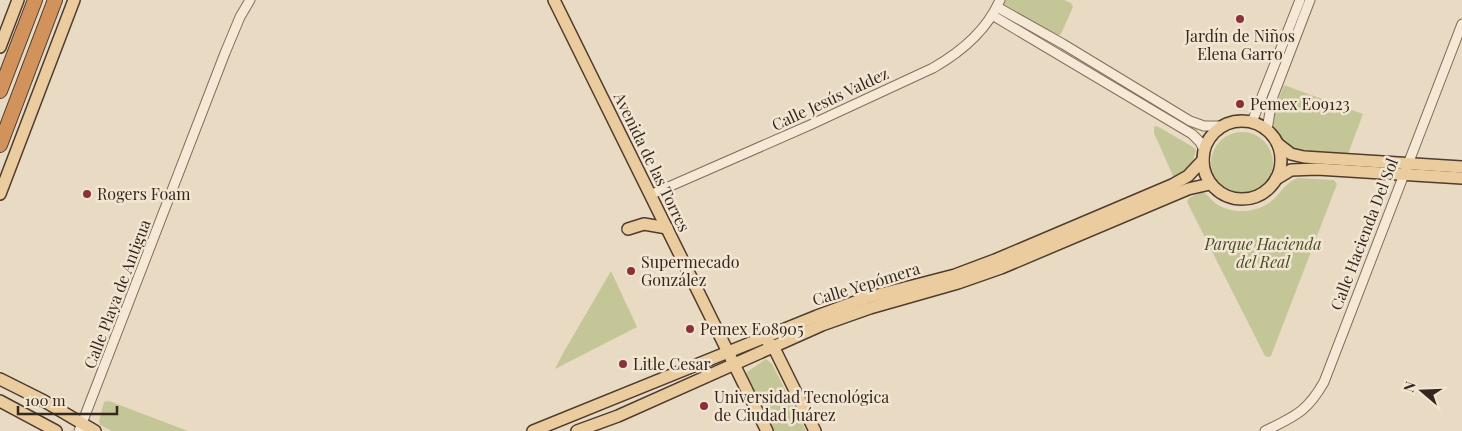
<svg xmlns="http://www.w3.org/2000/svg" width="1462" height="431" font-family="'Playfair Display',serif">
<rect width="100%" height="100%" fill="#e9dbc3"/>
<!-- green -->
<g fill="#c5c698">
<polygon points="1005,0 1064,0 1071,3 1073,7 1061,34 1057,36 1004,5"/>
<polygon points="1284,85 1363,114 1348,154 1293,151 1285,143 1274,127 1272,116"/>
<polygon points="1157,126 1193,147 1196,150 1191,167 1177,177 1173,176 1154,133 1154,127"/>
<circle cx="1242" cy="163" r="31"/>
<path d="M 1298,178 L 1334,180 L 1337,184 L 1271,356 L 1269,357 L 1265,356 L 1187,202 L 1189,198 L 1202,192 C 1208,194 1209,198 1214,202 C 1231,216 1260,213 1275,198 C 1283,189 1287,182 1298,178 Z"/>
<polygon points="611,271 637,327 555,369 562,355"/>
<polygon points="766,359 772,364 806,431 773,431 746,375 747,372"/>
<polygon points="109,401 188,431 112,431 100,425 99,421 104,402"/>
</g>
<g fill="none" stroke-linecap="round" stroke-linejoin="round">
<defs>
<g id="minor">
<polyline points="997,7 1063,44 1190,121 1204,126 1222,126"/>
<polyline points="992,15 1192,134 1200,142 1204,150"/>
<polyline points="1252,122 1300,0"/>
<polyline points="1267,130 1272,99 1310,0"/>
<path d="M 650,195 L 810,125 L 933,68 C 961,52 987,30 1000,0"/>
<polyline points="79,431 225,53 240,17 250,0"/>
<path d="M 1265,431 C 1295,416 1307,412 1324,382 L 1462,24"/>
</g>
<g id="major">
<polyline points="554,0 767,431"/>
<polyline points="0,47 18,0"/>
<circle cx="1242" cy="160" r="39"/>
<polyline points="1278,144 1291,154 1304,157 1462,167"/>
<polyline points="1276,179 1291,170 1317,169 1462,178"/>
<polyline points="0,194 74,0"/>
<polyline points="628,229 644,224 667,228"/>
<polyline points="768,342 773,346 815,431"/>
<polyline points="0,379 44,401 95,431"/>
<polyline points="0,401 56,431"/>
<polyline points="533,431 817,316 866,298 955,275 995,260 1172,185 1188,176 1203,160"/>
<polyline points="577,431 618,416 822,325 870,308 958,283 1001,268 1188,189 1210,184"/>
</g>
<g id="highway">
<polyline points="0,91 35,0"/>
<polyline points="0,145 55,0"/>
</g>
</defs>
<!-- minor casing -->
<use href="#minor" stroke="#826d5b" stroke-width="11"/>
<!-- major casing -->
<use href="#major" stroke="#503c2f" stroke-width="14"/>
<!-- highway casing -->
<use href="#highway" stroke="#503c2f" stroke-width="16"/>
<!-- minor -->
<use href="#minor" stroke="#f5e9d5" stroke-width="9"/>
<!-- major -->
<use href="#major" stroke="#eacc9e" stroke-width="11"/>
<!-- highway -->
<use href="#highway" stroke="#d1935b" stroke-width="14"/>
</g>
<!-- markers -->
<g fill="#8b3139" stroke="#f2e6d2" stroke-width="2">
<circle cx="1240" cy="19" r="5"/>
<circle cx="1240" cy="104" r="5"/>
<circle cx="87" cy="194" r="5"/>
<circle cx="631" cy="271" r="5"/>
<circle cx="690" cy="329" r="5"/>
<circle cx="623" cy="364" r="5"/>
<circle cx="704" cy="406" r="5"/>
</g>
<g text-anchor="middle" stroke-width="5" stroke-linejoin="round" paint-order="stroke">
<!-- poi labels -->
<g font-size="16" fill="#33271e" stroke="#f2e6d2" text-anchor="start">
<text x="1240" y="42" text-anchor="middle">Jardín de Niños<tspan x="1240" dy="18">Elena Garro</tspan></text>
<text x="1250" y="110">Pemex E09123</text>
<text x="97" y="200">Rogers Foam</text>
<text x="641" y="268">Supermecado<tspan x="641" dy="18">González</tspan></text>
<text x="700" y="335">Pemex E08905</text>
<text x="633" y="370">Litle Cesar</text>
<text x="714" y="403">Universidad Tecnológica<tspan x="714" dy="18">de Ciudad Juárez</tspan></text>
</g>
<!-- street labels -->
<g font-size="16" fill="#33271e" stroke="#f2e6d2">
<text transform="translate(830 99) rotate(-25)" y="6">Calle Jesús Valdez</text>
<text transform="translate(652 162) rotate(64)" y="6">Avenida de las Torres</text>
<text transform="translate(1364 234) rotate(-69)" y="6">Calle Hacienda Del Sol</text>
<text transform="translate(866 284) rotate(-17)" y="6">Calle Yepómera</text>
<text transform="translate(117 294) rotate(-69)" y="6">Calle Playa de Antigua</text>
</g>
<!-- park labels -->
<g font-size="16" font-style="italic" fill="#474e27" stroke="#f2e6d2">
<text x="1263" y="250">Parque Hacienda<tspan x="1263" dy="18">del Real</tspan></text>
</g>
</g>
<!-- north arrow -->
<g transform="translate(1422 391) rotate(289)" stroke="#f2e6d2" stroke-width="4" paint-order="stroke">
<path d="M0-4L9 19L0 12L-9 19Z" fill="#33271e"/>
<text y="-8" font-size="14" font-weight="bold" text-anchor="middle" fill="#33271e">N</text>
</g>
<!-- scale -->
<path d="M18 406v8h99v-8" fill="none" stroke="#33271e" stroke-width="2.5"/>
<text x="25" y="406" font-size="15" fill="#33271e" stroke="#f2e6d2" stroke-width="4" paint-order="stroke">100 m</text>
</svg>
